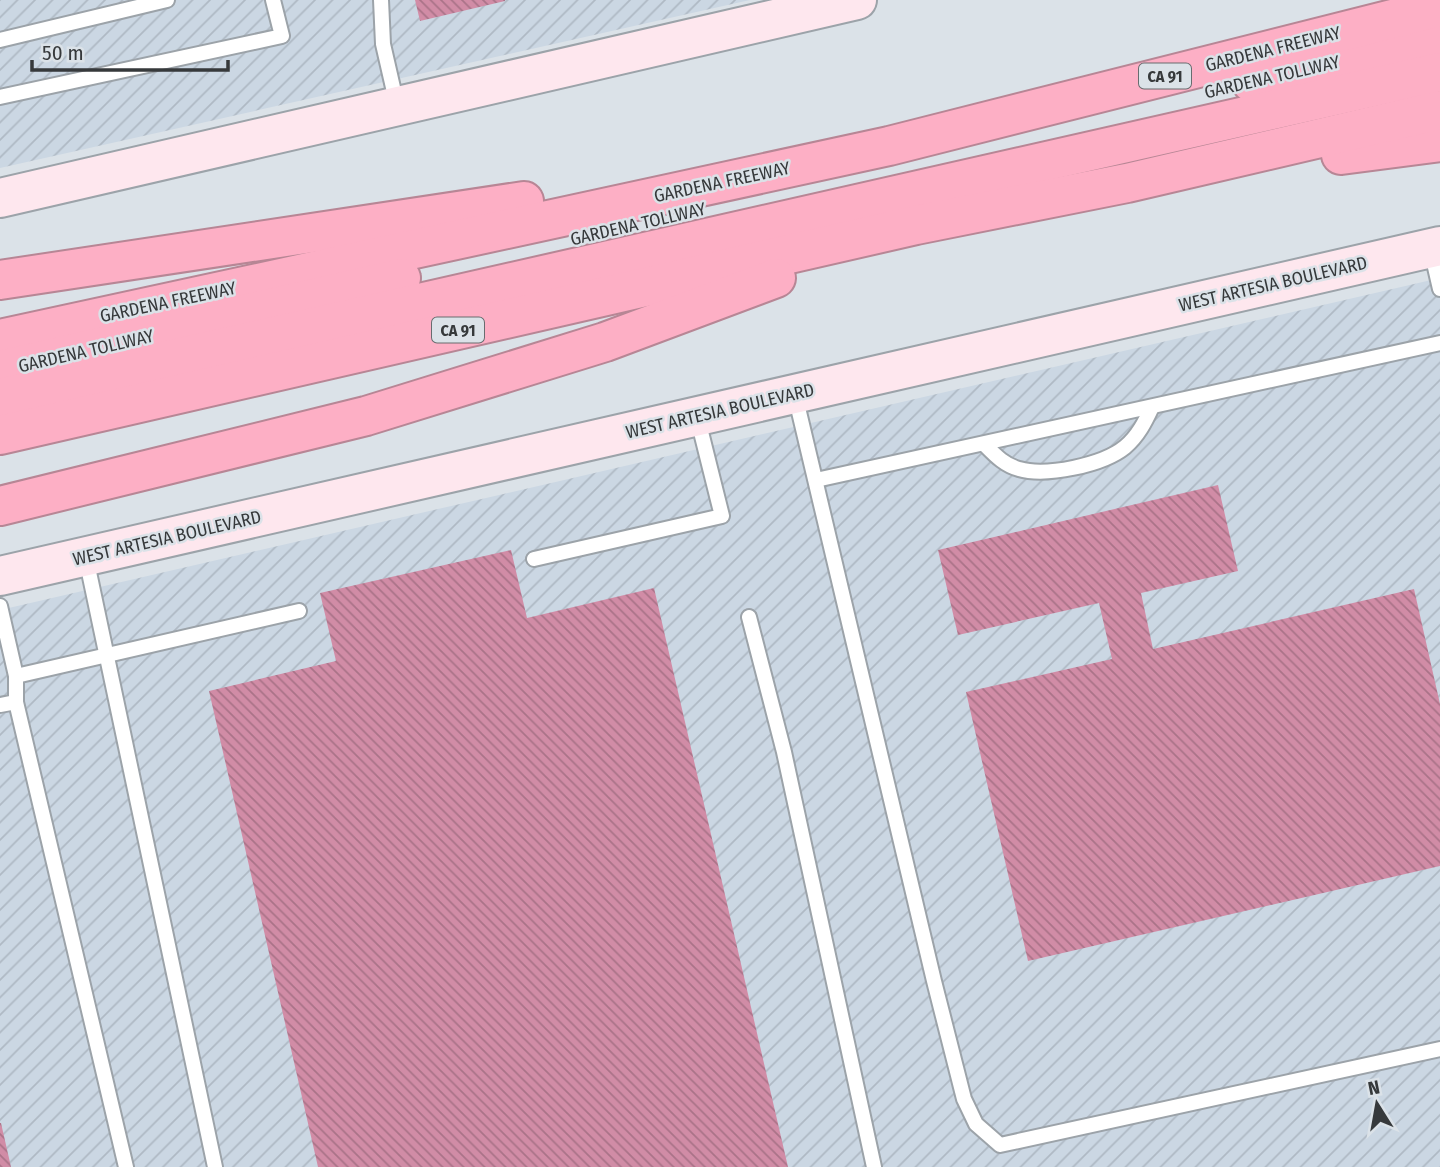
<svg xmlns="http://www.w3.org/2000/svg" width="1440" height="1167" font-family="'Fira Sans Condensed',sans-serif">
<defs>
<pattern id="industrial-furrows" width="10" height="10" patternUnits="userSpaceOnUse" patternTransform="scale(1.75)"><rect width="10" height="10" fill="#cbd7e3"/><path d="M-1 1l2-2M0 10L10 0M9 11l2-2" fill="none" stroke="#afb9c4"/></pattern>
<pattern id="building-back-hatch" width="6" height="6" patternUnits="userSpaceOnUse" patternTransform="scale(1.75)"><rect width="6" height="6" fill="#d18ca6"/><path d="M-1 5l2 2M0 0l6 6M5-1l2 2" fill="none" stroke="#aa7388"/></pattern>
</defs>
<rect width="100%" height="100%" fill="#dbe2e8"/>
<!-- industrial -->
<g fill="url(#industrial-furrows)">
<polygon points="0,0 750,0 0,168"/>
<polygon points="1440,278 1440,1167 0,1167 0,610"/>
</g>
<!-- building -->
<g fill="url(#building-back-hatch)">
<polygon points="415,0 505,0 505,1 420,21"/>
<polygon points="1218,485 1238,571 1141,593 1153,649 1414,589 1440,704 1440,866 1028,961 966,692 1112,659 1099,603 958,635 938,550"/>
<polygon points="511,550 527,618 654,588 788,1167 318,1167 209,691 336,661 320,593"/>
<polygon points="0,1123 1,1123 11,1167 0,1167"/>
</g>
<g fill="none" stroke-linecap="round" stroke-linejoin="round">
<defs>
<g id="service">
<polyline points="381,0 383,44 397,105"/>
<polyline points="0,40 167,0"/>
<polyline points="0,97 282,36 273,0"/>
<polyline points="1431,250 1440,289"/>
<polyline points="795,395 934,981 964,1099 976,1124 1000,1145 1440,1049"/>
<path d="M 984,444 C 995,455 1004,465 1019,469 C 1046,477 1103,465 1125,447 C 1138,436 1145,422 1152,407"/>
<polyline points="816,480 1440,343"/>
<polyline points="86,558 215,1167"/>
<polyline points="534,559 722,516 697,416"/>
<polyline points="0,606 16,676 16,702 0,705"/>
<polyline points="749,617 784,752 874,1167"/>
<polyline points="16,676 299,611"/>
<polyline points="16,702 126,1167"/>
</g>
<g id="secondary">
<polyline points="0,198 857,0"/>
<polyline points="0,576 1440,246"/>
</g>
<g id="motorway">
<polyline points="1251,82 1440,38"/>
<polyline points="1341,155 1440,142"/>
<polyline points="0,280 524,201"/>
<polyline points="0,339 889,146 1440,7"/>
<polyline points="0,370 401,278"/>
<polyline points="0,398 1440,72"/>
<polyline points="0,435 916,225 1127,183 1440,110"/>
<polyline points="0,506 366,416 605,342 776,278"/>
</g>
</defs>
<!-- service casing -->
<use href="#service" stroke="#9ca3a9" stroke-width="18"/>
<!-- secondary casing -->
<use href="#secondary" stroke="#9ca3a9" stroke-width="42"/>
<!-- motorway casing -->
<use href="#motorway" stroke="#b78695" stroke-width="42"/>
<!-- service -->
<use href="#service" stroke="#fff" stroke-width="14"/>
<!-- secondary -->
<use href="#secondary" stroke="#fee7ee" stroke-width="38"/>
<!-- motorway -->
<use href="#motorway" stroke="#fdafc5" stroke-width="38"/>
</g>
<g text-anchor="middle" stroke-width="5" stroke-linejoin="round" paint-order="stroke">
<!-- shield labels -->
<g fill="#dbe2e8" stroke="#686c6f" stroke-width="2">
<rect x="1139" y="63.5" width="52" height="25" rx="5"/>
<rect x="432" y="317.5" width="52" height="25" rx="5"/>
</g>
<g font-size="16" font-weight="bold" fill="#36393b">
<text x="1165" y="82">CA 91</text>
<text x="458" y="336">CA 91</text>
</g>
<!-- street labels -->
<g font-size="18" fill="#36393b" stroke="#dbe2e8">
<text transform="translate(1273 49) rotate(-14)" y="6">GARDENA FREEWAY</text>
<text transform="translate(1272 77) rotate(-13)" y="6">GARDENA TOLLWAY</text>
<text transform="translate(722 182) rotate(-12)" y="6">GARDENA FREEWAY</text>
<text transform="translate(638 224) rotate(-13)" y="6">GARDENA TOLLWAY</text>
<text transform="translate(1273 284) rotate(-13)" y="6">WEST ARTESIA BOULEVARD</text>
<text transform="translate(168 302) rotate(-12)" y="6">GARDENA FREEWAY</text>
<text transform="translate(86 351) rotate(-13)" y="6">GARDENA TOLLWAY</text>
<text transform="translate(720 411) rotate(-13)" y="6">WEST ARTESIA BOULEVARD</text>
<text transform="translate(167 538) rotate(-13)" y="6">WEST ARTESIA BOULEVARD</text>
</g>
</g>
<!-- north arrow -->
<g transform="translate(1377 1104) rotate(349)" stroke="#dbe2e8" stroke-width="5" paint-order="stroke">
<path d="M0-5L12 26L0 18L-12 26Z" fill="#36393b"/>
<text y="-10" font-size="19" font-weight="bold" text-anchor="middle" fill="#36393b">N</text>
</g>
<!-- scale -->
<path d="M32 60v10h196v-10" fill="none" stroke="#36393b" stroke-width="3.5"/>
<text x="42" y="60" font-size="21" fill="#36393b" stroke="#dbe2e8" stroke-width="5" paint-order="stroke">50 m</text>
</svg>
